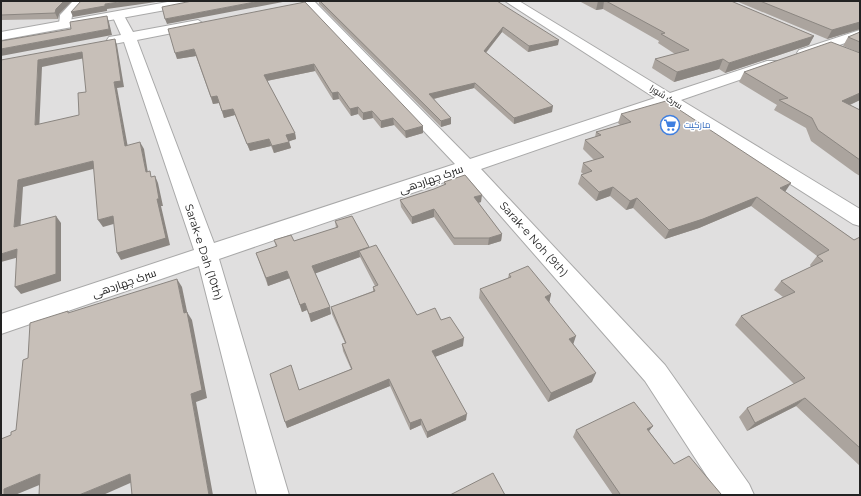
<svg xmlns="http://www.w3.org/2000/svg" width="861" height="496" font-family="Montserrat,Cairo,sans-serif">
<rect width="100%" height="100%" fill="#f2efe9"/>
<!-- residential -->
<rect fill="#e0dfdf" x="1" y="1" width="859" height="494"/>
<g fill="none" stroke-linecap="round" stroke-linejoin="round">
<defs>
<g id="minor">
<polygon points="73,1 86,1 72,16 70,27 60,27 59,24 60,15"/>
<polygon points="301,1 314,1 470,159 655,98 505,1 519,1 670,93 767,61 777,61 779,64 777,67 681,100 860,209 860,226 853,224 666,105 481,169 665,365 749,484 754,495 719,495 645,381 465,175 219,259 289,495 257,495 199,266 1,334 1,314 194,250 124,42 114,44 109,43 107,40 109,37 121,35 112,15 114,12 122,12 133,32 198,20 204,24 198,28 137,40 214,243 455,164"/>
<polygon points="860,30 860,38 804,57 799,56 797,53 799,50"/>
</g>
<polygon id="tertiary" points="173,1 199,1 193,5 1,40 1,32"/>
</defs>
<!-- minor casing -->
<use href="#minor" stroke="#a9a9a9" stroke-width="2"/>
<!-- tertiary casing -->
<use href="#tertiary" stroke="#a9a9a9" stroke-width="2"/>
<!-- minor -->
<use href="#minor" fill="#fff" fill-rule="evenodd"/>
<!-- tertiary -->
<use href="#tertiary" fill="#fff" fill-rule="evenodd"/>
</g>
<!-- wall -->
<g fill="#aba49e">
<polygon points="1,1 72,1 59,14 58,19 1,20"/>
<polygon points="319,1 497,1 558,45 528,52 502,32 486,53 552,112 514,124 474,88 434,99 451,124 441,127 319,4"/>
<polygon points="579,1 731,1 814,36 809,45 725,73 719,69 674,82 652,68 655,59 675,54 658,43 659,41 603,9 596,10"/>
<polygon points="736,1 860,1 860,29 827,39"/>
<polygon points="305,2 423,133 406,138 394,125 381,128 373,118 363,120 358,114 351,116 339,99 333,100 315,71 267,81 295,133 296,139 289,141 291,148 274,153 271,146 250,151 235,115 224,118 219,103 213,104 196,56 177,59"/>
<polygon points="860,32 860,100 850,105 860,110 860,176 855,173 811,141 806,128 774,110 777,105 739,82 744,72 858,52 843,46 848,37"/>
<polygon points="621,114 785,192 854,240 860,237 860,466 796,406 747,431 739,417 747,408 794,384 735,325 741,316 783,297 774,290 781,281 811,267 810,265 817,256 751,206 699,228 665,239 633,208 626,210 610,196 596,201 578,184 581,175 583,174 581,172 583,163 594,160 583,149 585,140 595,137 596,132 620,125 618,123"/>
<polygon points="444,182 481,202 478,203 502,234 501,241 488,245 454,245 434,217 412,224 401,207 400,200 434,189 444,185"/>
<polygon points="335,221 369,247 369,248 417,315 441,320 463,346 435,357 466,420 427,438 421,425 410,430 390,386 287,428 299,390 351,369 343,351 342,344 345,343 332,314 331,307 373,291 373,287 375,286 360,257 315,273 331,314 311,322 307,310 302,312 290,278 268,286 256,253 276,247 274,240 294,241 336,228"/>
<polygon points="509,274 551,294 549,302 573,344 592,382 548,402 479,298 480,289 508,278"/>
<polygon points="653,426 649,431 674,464 720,495 613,495 573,437 576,430"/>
</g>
<!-- shaded-wall -->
<g fill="#8b8681">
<polygon points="64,1 72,1 59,14 58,19 55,13 56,9"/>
<polygon points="126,1 163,1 107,9 107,11 73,17 71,12 105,4"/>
<polygon points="260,1 288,1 167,24 165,19"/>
<polygon points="598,1 604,1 603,9 596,10"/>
<polygon points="107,16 109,22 112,35 1,56 1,49 109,29"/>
<polygon points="860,22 860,29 827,39 832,30"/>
<polygon points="503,27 502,32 483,56 484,51"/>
<polygon points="814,36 809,45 725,73 729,63"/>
<polygon points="115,39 117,45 124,87 117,88 129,153 125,146 114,82"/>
<polygon points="559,40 558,45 528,52 529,46"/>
<polygon points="194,49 196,56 177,59 175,53"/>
<polygon points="82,52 85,58 42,67 39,132 35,125 38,60"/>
<polygon points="723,59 719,69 674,82 677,72"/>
<polygon points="314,64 315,71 266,81 264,75"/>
<polygon points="475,83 474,88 429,100 429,94"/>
<polygon points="338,92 339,99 333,100 332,93"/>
<polygon points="860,93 860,100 836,111 842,101"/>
<polygon points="217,96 219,103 213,104 211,97"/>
<polygon points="553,106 552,112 514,124 514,118"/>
<polygon points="358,107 358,114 351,116 350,109"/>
<polygon points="233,109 235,115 224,118 222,111"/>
<polygon points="372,111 373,118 363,120 363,113"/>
<polygon points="393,118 394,125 381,128 381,121"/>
<polygon points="451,118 451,124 441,127 441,121"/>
<polygon points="423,126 423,133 406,138 405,131"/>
<polygon points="295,133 296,139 287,142 286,135"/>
<polygon points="269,139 271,146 250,151 247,144"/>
<polygon points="140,142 144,149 149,179 146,172"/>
<polygon points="289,142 291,148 274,153 272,146"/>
<polygon points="93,161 97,168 23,187 20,234 14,227 18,180"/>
<polygon points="155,176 158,183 163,206 161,206 170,245 121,260 117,253 157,199"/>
<polygon points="791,183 785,192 780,188"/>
<polygon points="613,187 610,196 596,201 599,192"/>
<polygon points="482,195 481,202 474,204 474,197"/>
<polygon points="757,197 751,206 699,228 665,239 669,230"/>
<polygon points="637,198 633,208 626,210 630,201"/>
<polygon points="434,209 434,217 412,224 412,217"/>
<polygon points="56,216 61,223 61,281 21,294 15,287"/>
<polygon points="113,216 117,223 103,227 98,220"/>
<polygon points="502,234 501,241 488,245 489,238"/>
<polygon points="369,247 370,254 359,251 360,257 314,274 312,266"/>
<polygon points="17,249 23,256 1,262 1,254"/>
<polygon points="287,271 290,278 268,286 266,278"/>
<polygon points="177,279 182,287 189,321 184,313"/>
<polygon points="551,294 549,304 545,297"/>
<polygon points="305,303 307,310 302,312 300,305"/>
<polygon points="330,307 331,314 311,322 309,314"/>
<polygon points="187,312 192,320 207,398 196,402 213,495 209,495 191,394"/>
<polygon points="576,336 573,345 569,339"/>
<polygon points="464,338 463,346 432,358 432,351"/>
<polygon points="596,373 592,382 548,402 551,393"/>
<polygon points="389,379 390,386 287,428 285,422"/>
<polygon points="805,398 796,406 747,431 755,423"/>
<polygon points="467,414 466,420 427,438 427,432"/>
<polygon points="421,419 421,425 410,430 410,423"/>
<polygon points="653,426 648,432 647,429"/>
<polygon points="40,474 49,481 15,495 4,495 4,489"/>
<polygon points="130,474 137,480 103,495 79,495"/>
</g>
<!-- building -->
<g fill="#c7bfb8" stroke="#8b8681" fill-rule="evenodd">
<polygon points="1,1 64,1 56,9 55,13 1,15"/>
<polygon points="81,1 126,1 105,4 105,6 71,12"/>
<polygon points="192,1 260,1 165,19 162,7"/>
<polygon points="320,1 497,1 559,40 529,46 503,27 484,51 553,106 514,118 475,83 429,94 451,118 441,121"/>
<polygon points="606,1 731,1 814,36 729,63 723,59 677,72 655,59 689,50 661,34 665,33"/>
<polygon points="760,1 860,1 860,22 832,30"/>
<polygon points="305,2 423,126 405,131 393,118 381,121 372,111 363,113 358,107 350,109 338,92 332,93 314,64 264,75 295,133 286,135 289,142 272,146 269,139 247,144 233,109 222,111 217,96 211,97 194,49 175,53 168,29"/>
<polygon points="107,16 109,29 1,49 1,41 71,29 70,22"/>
<polygon points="860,32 860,42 848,37"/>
<path d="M 115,39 L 121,81 L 114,82 L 125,146 L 140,142 L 146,172 L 150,171 L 151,177 L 155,176 L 159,199 L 157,199 L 166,238 L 117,253 L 113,216 L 98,220 L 93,161 L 18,180 L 14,227 L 56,216 L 56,274 L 15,287 L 17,249 L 1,254 L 1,60 ZM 82,52 L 86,92 L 78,93 L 79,115 L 35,125 L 38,60 Z"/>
<polygon points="831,42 860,53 860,93 842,101 860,110 860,160 818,130 812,118 779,100 788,98 744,72"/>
<polygon points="666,101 791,183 780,188 854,240 860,237 860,448 805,398 755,423 747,408 805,378 741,316 795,292 781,281 823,261 817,256 829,250 757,197 703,219 669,230 637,198 630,201 613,187 599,192 581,175 592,171 583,163 604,157 585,140 601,135 596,132 631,122 621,114"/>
<polygon points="465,175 482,195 474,197 502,234 489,238 454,238 434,209 412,217 400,200 434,189 446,184 444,182"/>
<polygon points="352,216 369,247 312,266 330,307 309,314 305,303 300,305 287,271 266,278 256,253 277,246 274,240 291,235 294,241 338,227 335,221"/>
<polygon points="376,245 417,315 435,308 441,320 450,317 464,338 432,351 467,414 427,432 421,419 410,423 389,379 285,422 270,374 291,365 299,390 352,369 342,344 346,343 331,307 375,291 373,287 378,285 359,251"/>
<polygon points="528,266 551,294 545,297 576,336 569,339 596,373 551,393 480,289 511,277 509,274"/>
<polygon points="177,279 184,313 187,312 202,390 191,394 209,495 132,495 130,474 79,495 39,495 40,474 4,489 4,495 1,495 1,439 11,435 11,432 16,430 23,360 28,358 30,323 68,311 68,313"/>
<polygon points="634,402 653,426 647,429 674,464 689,456 721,494 720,495 619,495 620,494 576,430"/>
<polygon points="493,473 505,495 450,495"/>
</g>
<!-- icons -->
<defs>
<symbol id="supermarket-ring" viewBox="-11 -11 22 22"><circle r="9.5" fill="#fff" stroke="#3f7fe0" stroke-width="1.5"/><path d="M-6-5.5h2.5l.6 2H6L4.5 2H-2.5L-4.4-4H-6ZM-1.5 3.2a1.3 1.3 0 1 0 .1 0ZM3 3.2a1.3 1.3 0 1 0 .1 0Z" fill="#3f7fe0"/></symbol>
</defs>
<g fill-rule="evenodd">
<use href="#supermarket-ring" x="659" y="114" width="22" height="22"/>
</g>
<g text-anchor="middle" stroke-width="3" stroke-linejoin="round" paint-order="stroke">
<!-- far-street labels -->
<g font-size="9" fill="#222" stroke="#fff">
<text transform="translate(666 97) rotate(32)" y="3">سرک شورا</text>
</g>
<!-- far-shop labels -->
<g font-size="9" fill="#366cbe" stroke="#fff" text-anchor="start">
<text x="684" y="128">مارکیت</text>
</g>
<!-- street labels -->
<g font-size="11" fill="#222" stroke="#fff">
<text transform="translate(431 179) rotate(-19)" y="4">سرک چهاردهی</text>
<text transform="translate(534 239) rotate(48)" y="4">Sarak-e Noh (9th)</text>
<text transform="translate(204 252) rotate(72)" y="4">Sarak-e Dah (10th)</text>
<text transform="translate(124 283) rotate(-19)" y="4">سرک چهاردهی</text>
</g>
</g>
<!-- border -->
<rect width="861" height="496" fill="none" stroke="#222222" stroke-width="4"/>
</svg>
